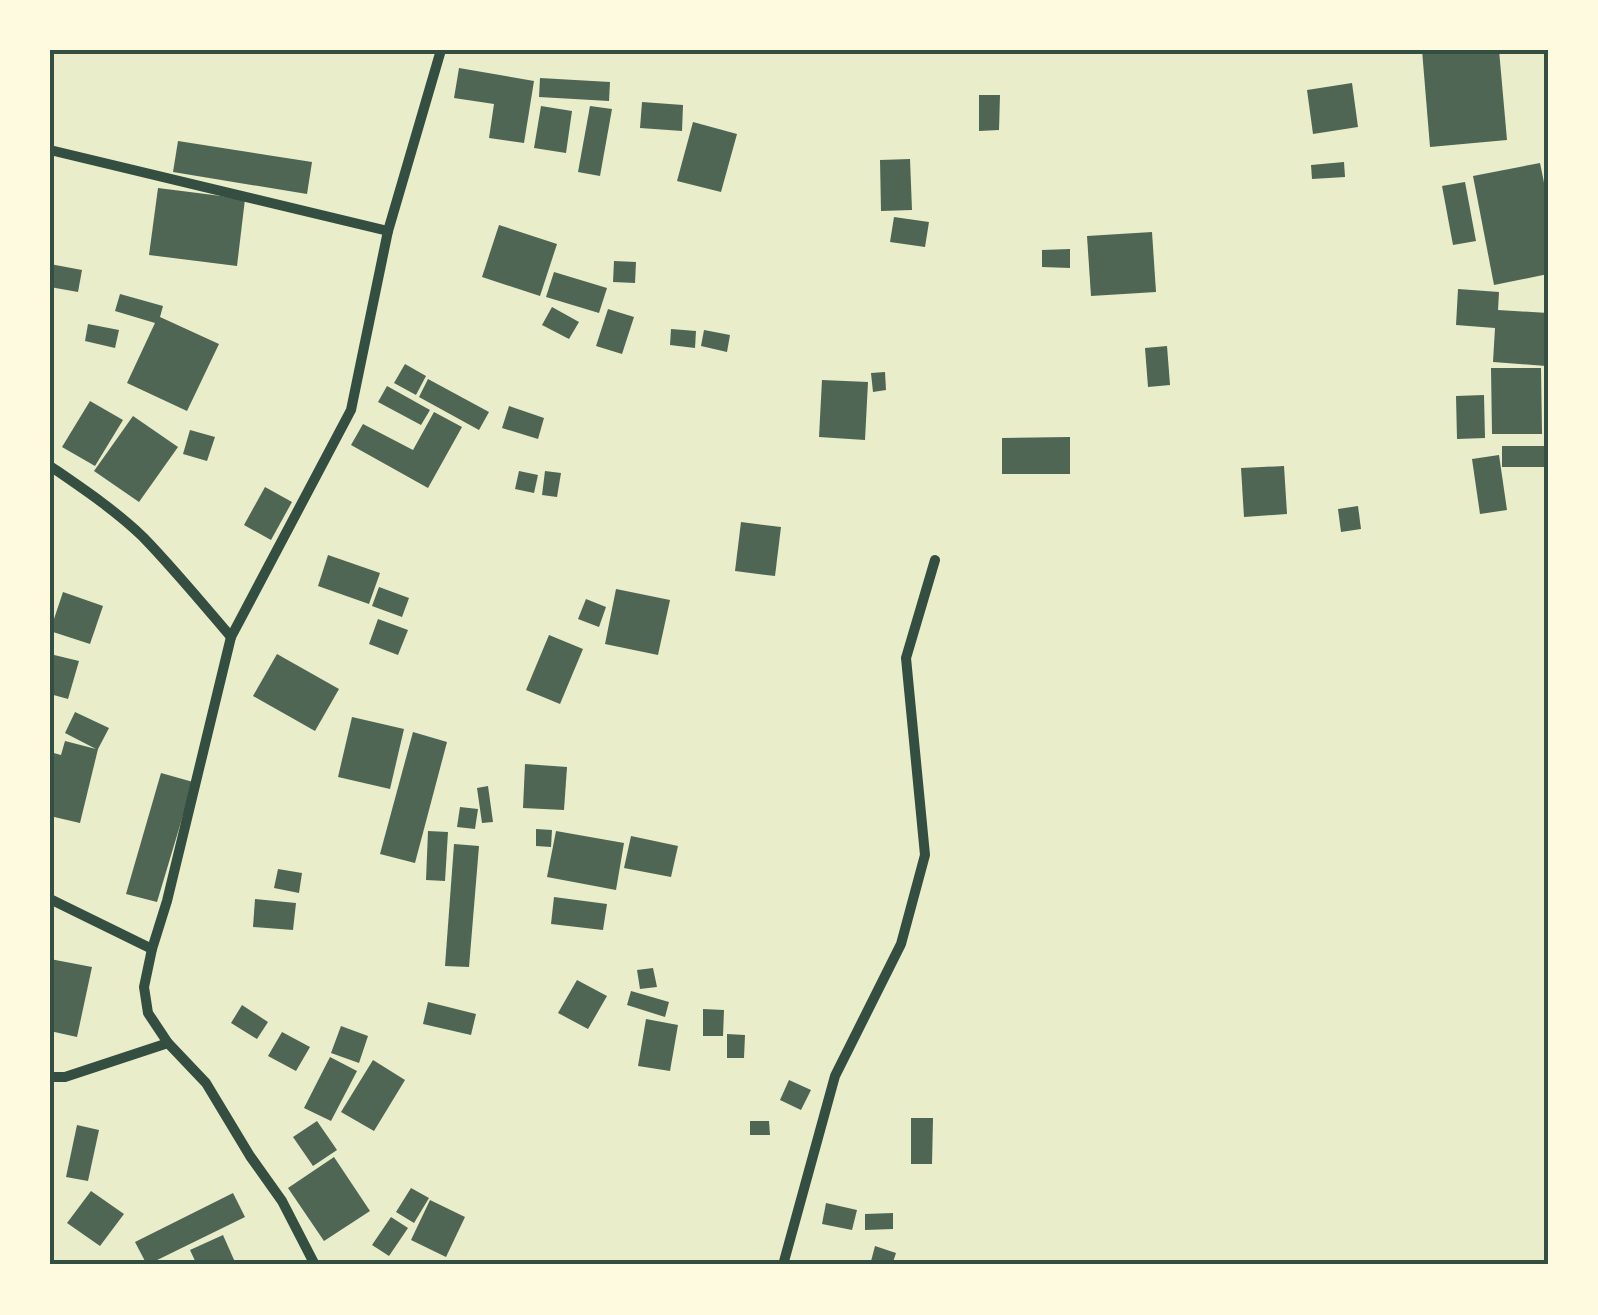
<svg xmlns="http://www.w3.org/2000/svg" width="1598" height="1315" font-family="Raleway,sans-serif">
<rect width="100%" height="100%" fill="#e9edc9"/>
<!-- building -->
<g fill="#4f6655">
<polygon points="1422,50 1499,50 1507,140 1430,147"/>
<polygon points="459,68 534,81 524,143 489,138 494,104 454,98"/>
<polygon points="540,78 610,82 609,101 539,97"/>
<polygon points="1352,83 1358,127 1313,134 1307,90"/>
<polygon points="979,95 1000,95 999,130 979,131"/>
<polygon points="642,102 683,105 682,131 640,128"/>
<polygon points="541,106 572,111 566,153 534,148"/>
<polygon points="590,106 612,109 600,176 578,172"/>
<polygon points="693,122 737,134 721,192 677,181"/>
<polygon points="178,141 312,162 307,194 173,172"/>
<polygon points="910,159 912,210 881,211 880,160"/>
<polygon points="1344,162 1345,177 1312,179 1311,165"/>
<polygon points="1540,163 1548,202 1548,274 1494,285 1473,176"/>
<polygon points="1465,182 1476,241 1453,245 1442,186"/>
<polygon points="158,188 245,199 237,266 149,255"/>
<polygon points="894,217 929,222 925,247 890,242"/>
<polygon points="499,225 557,244 540,296 482,277"/>
<polygon points="1152,232 1156,292 1091,296 1087,236"/>
<polygon points="1070,249 1070,268 1042,267 1042,250"/>
<polygon points="614,261 636,262 635,283 613,282"/>
<polygon points="50,264 82,270 78,292 50,287"/>
<polygon points="554,272 607,288 599,313 546,297"/>
<polygon points="1458,289 1499,292 1498,310 1548,313 1546,366 1493,362 1495,328 1456,325"/>
<polygon points="120,294 163,306 160,317 219,344 187,411 127,383 155,323 115,311"/>
<polygon points="552,307 579,322 569,339 542,325"/>
<polygon points="608,309 634,317 622,354 596,346"/>
<polygon points="88,324 119,330 115,348 85,341"/>
<polygon points="671,329 696,331 695,348 670,345"/>
<polygon points="704,330 730,335 727,352 701,346"/>
<polygon points="1167,346 1170,385 1148,387 1145,348"/>
<polygon points="405,364 426,376 416,395 394,383"/>
<polygon points="1491,368 1541,368 1542,434 1492,434"/>
<polygon points="885,372 886,390 873,392 871,373"/>
<polygon points="428,379 489,412 479,430 419,397"/>
<polygon points="822,380 868,382 865,440 819,437"/>
<polygon points="387,386 430,410 421,425 378,402"/>
<polygon points="1484,395 1485,438 1457,439 1456,396"/>
<polygon points="90,401 123,420 95,466 62,447"/>
<polygon points="509,406 544,418 538,439 502,428"/>
<polygon points="434,412 462,427 428,488 351,445 363,424 413,450"/>
<polygon points="133,416 178,447 139,502 94,471"/>
<polygon points="190,430 215,437 207,461 183,454"/>
<polygon points="1070,437 1070,474 1002,474 1002,438"/>
<rect x="1502" y="446" width="46" height="21"/>
<polygon points="1499,455 1507,510 1480,514 1472,459"/>
<polygon points="1284,466 1287,514 1244,517 1241,468"/>
<polygon points="519,471 538,475 534,493 515,489"/>
<polygon points="545,471 561,473 557,497 542,495"/>
<polygon points="265,487 292,502 271,540 244,525"/>
<polygon points="1358,506 1361,529 1341,532 1338,509"/>
<polygon points="741,522 781,527 775,576 735,571"/>
<polygon points="328,555 380,573 369,604 318,586"/>
<polygon points="379,587 409,598 402,617 372,606"/>
<polygon points="616,589 670,600 658,655 605,644"/>
<polygon points="63,592 103,606 90,644 50,631"/>
<polygon points="586,599 606,607 599,627 578,619"/>
<polygon points="378,619 408,630 398,655 369,644"/>
<polygon points="549,635 583,649 560,704 526,690"/>
<polygon points="50,654 79,661 68,699 50,694"/>
<polygon points="277,654 339,689 315,731 253,696"/>
<polygon points="75,712 109,728 98,749 80,823 50,816 50,752 61,755 65,741 96,749 65,733"/>
<polygon points="352,717 404,729 390,789 338,777"/>
<polygon points="413,732 447,742 415,863 380,854"/>
<polygon points="525,764 567,767 564,810 523,808"/>
<polygon points="161,773 193,782 157,902 126,894"/>
<polygon points="488,786 493,822 482,823 477,788"/>
<polygon points="460,807 478,809 475,829 457,827"/>
<polygon points="536,829 552,830 551,847 536,846"/>
<polygon points="428,831 448,832 445,881 426,880"/>
<polygon points="556,831 624,843 616,890 547,877"/>
<polygon points="631,836 678,846 671,877 624,868"/>
<polygon points="454,844 479,846 469,967 445,966"/>
<polygon points="278,869 302,873 299,893 274,888"/>
<polygon points="554,897 607,904 603,930 551,924"/>
<polygon points="255,899 296,903 293,930 253,927"/>
<polygon points="50,959 92,967 77,1037 50,1031"/>
<polygon points="653,968 657,987 640,989 637,970"/>
<polygon points="577,980 607,996 588,1029 558,1013"/>
<polygon points="631,991 669,1002 665,1017 627,1005"/>
<polygon points="428,1002 476,1014 471,1035 423,1024"/>
<polygon points="242,1005 268,1022 257,1039 231,1023"/>
<polygon points="703,1009 724,1010 723,1036 703,1036"/>
<polygon points="646,1019 678,1025 670,1071 638,1066"/>
<polygon points="341,1026 368,1036 359,1063 331,1053"/>
<polygon points="282,1032 310,1047 296,1071 268,1056"/>
<polygon points="727,1034 745,1035 744,1058 727,1058"/>
<polygon points="330,1057 357,1071 331,1121 304,1108"/>
<polygon points="373,1060 405,1080 374,1131 341,1112"/>
<polygon points="789,1080 811,1090 801,1110 780,1100"/>
<polygon points="911,1118 933,1118 932,1164 911,1164"/>
<polygon points="317,1121 337,1150 313,1166 293,1137"/>
<polygon points="750,1121 769,1121 770,1135 750,1135"/>
<polygon points="77,1125 99,1130 88,1181 66,1177"/>
<polygon points="334,1157 370,1211 324,1241 288,1188"/>
<polygon points="411,1188 429,1198 414,1223 396,1212"/>
<polygon points="91,1191 124,1214 100,1246 67,1223"/>
<polygon points="233,1193 245,1217 147,1265 135,1242"/>
<polygon points="430,1200 465,1217 446,1257 411,1240"/>
<polygon points="826,1203 857,1210 852,1230 822,1224"/>
<polygon points="893,1213 893,1229 865,1230 865,1214"/>
<polygon points="391,1217 408,1228 389,1256 372,1245"/>
<polygon points="223,1235 235,1262 228,1265 197,1265 190,1250"/>
<polygon points="875,1246 896,1253 892,1265 870,1265"/>
</g>
<g fill="none" stroke-linecap="round" stroke-linejoin="round">
<!-- minor -->
<g stroke="#344e41" stroke-width="10">
<polyline points="50,150 388,231"/>
<path d="M 50,466 C 82,488 115,510 143,537 C 174,569 202,603 231,637"/>
<polyline points="50,899 152,949"/>
<polyline points="50,1077 65,1077 168,1043"/>
<polyline points="315,1265 282,1201 250,1156 206,1083 168,1043 148,1013 144,987 152,949 167,901 231,637 351,410 388,231 441,50"/>
<polyline points="783,1265 835,1076 901,944 925,855 906,658 935,560"/>
</g>
</g>
<!-- border -->
<rect width="1598" height="1315" fill="none" stroke="#fefae0" stroke-width="105"/>
<rect x="52" y="52" width="1494" height="1210" fill="none" stroke="#344e41" stroke-width="4"/>
</svg>
